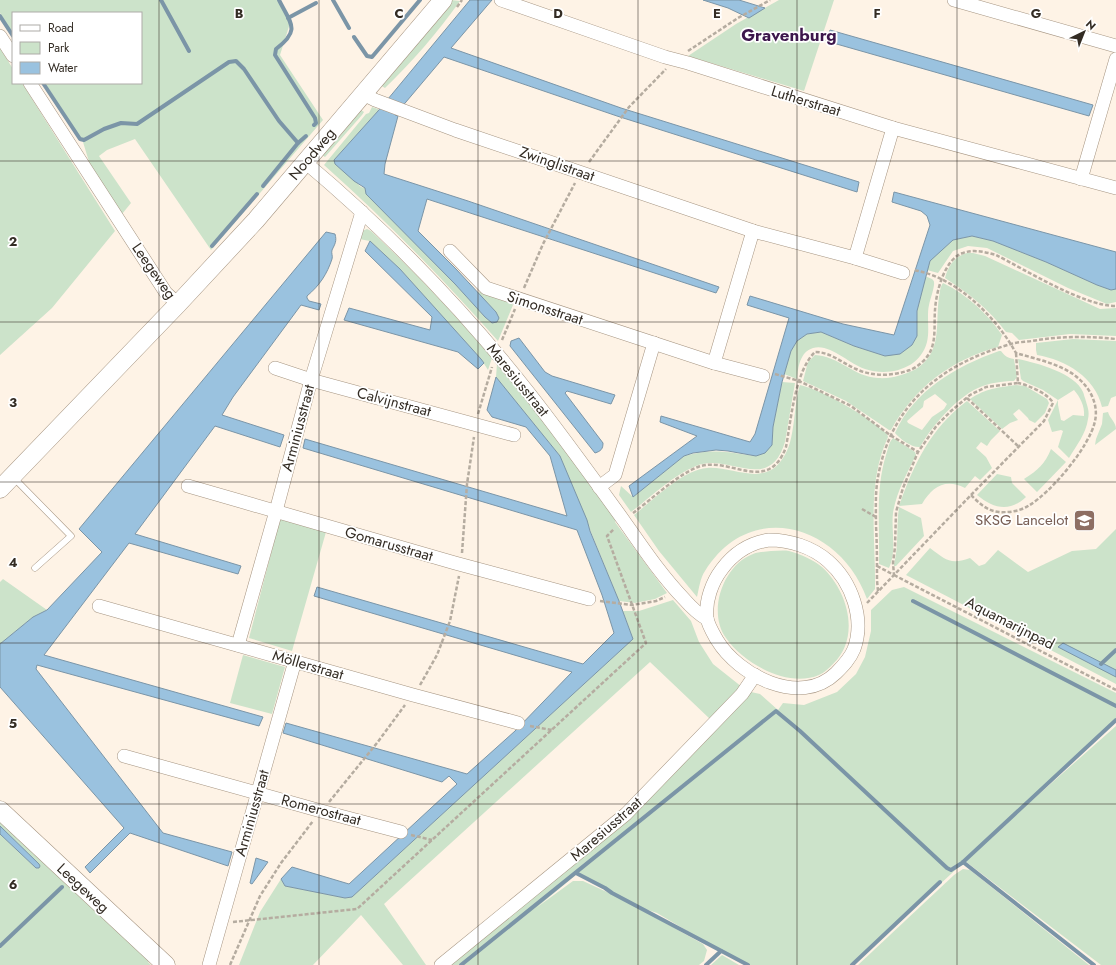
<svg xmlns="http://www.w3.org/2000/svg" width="1116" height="965" font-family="Jost,sans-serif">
<rect width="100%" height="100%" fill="#fef3e6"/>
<!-- green -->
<g fill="#cce3ca" fill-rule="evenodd">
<polygon points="0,0 280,0 291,20 280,55 323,120 211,250 135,139 107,150 99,156 131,203 122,214 90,165 83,142 45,83 141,83 141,13 13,13 13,34 0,13"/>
<path d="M 451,0 L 460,1 C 438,32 412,62 385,88 L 380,85 Z"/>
<polygon points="779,0 834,0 804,91 688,56 736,24"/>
<polygon points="0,48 13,69 13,83 22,83 115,231 52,308 0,355"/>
<path d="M 372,107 L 378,109 L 378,111 L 334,160 L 361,187 L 365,188 L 367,194 L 455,284 L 485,317 L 492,323 L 496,312 L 478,293 L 483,290 L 509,299 L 513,305 L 498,341 C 443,279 386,220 324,165 L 366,114 L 369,113 Z"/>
<polygon points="361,110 364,112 362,115 325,157 322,155"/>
<path d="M 367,229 L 371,231 C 414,271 454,313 492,358 L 488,370 L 481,359 L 400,269 L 370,241 L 359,239 L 362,231 Z"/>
<polygon points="972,236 993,241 1046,262 1097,285 1111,290 1116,289 1116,302 1107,304 1068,288 987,248 968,246 953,251 938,273 927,270 930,260 953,240"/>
<path d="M 967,253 L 973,253 L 985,256 L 1100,309 L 1116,308 L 1116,336 L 1070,334 L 1019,340 L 1012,333 L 1006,332 C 989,309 968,293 945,278 C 948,266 955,256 967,253 Z"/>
<path d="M 925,276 L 932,279 C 933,280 934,281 934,282 C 935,286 930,300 929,305 C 928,309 928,313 928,317 C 928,325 929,334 927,342 C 920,369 889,377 865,369 C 849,364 830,343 813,348 C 800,352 798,367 797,379 L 784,374 L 791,351 L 797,341 L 807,334 L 821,332 L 854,346 L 885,356 L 917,336 L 917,311 Z"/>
<path d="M 943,283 C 966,294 988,314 1002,335 L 998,347 C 951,360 915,387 891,430 L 889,430 L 846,401 L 803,381 L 808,362 L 815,355 C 839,356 854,377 878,378 C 891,379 904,375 916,369 C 943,352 935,324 939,297 C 940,292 940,287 943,283 Z"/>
<path d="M 1073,339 L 1116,341 L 1116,396 L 1111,398 L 1108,406 L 1102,407 C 1095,377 1066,360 1037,355 L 1036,350 L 1036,343 Z"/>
<path d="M 999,351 L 1001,351 C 1005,356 1007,358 1014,359 L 1017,377 L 1014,381 C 1002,381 989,383 978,388 C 956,398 931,427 920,447 C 912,448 900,439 895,433 C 914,390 957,366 999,351 ZM 935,394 L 947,404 L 944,409 L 932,417 L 922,430 L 908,423 L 907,421 L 923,407 L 924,401 Z"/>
<path d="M 1018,359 C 1037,363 1075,373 1083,392 C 1084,394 1084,396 1085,398 C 1087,406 1090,411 1088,419 C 1086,434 1076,446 1069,458 L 1058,447 L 1063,431 L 1061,430 L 1052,432 L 1048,420 L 1058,400 L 1043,390 L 1023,381 L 1021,379 ZM 1074,390 C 1080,397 1085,406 1084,416 L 1073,415 L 1064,421 L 1061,420 L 1058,405 L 1058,400 Z"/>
<polygon points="497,364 552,432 616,520 615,522 667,593 655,599 635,603 619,601 560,456 496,377"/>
<path d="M 782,382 L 795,383 L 785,442 C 769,495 728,452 696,466 C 673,475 651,497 631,512 L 619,495 L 621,486 L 633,497 L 684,456 C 712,448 728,452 756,456 L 772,445 L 773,427 Z"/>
<path d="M 800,385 C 823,390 870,418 887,434 L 888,437 C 866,484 876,539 875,589 L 867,599 C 841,526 751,497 705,571 C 700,578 699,589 697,597 L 659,551 L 634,515 C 652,501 684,469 707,468 C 734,466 764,488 783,458 C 796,440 793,406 800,385 Z"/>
<path d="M 1016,385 L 1025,386 L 1047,399 L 1049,403 L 1045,413 L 1035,423 L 1029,420 L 1028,418 L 1019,409 L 1013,414 L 1018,420 L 1010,423 L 1002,429 L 970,399 C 987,388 996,388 1016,385 Z"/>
<path d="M 967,401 L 1000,431 L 991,440 L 987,446 L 981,442 L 976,448 L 986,457 L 992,468 L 980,480 L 975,476 L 965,488 C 945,478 932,487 922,504 L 899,506 C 914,464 930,429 967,401 Z"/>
<path d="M 1108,412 C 1110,419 1116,422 1116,429 L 1095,445 L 1096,439 L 1102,424 L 1103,413 Z"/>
<path d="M 893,438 L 915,452 L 916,455 C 907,473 896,493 893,513 C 891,531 897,551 889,568 L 879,564 C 880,527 875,491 886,455 C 888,449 889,442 893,438 Z"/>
<path d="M 1051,449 L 1066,462 L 1037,492 L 1024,479 C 1038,470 1045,464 1051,449 Z"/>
<path d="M 997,474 L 1011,477 L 1012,483 L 1026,497 C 1009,513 993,508 977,495 Z"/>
<path d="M 899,507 L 921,518 L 924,536 L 896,566 L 894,566 L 894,564 C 899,546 896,526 899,507 Z"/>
<polygon points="280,519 326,532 292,651 249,638"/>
<path d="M 1116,529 L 1116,684 L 906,575 L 930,548 C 946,560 950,565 970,558 L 979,566 L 985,564 L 998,550 L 1028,572 L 1072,551 L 1096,549 Z"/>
<path d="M 771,551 C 777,551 783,550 789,551 C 800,554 814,560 822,567 C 848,591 861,637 833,664 C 829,668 824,673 819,675 C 788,688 744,664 726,638 C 707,612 723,565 753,554 C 758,552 765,552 771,551 Z"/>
<polygon points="3,579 47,610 33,617 0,644 0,582"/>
<polygon points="904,587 1116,693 1116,720 985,842 1116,726 1116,965 1101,965 965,861 853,965 748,965 721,951 657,913 633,905 612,893 605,888 577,874 536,908 573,881 583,881 622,899 703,944 707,950 704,961 699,965 446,965 627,820 746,699 751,692 760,694 778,710 783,703 804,705 837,692 856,674 865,657 871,631 871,610 892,590"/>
<polygon points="673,600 691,621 699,642 713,664 742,687 710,719 650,662 384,904 426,965 403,965 361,915 313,965 239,965 260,912 281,879 285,886 345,898 352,897 633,639 623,611 639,611"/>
<polygon points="243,655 285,667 272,714 230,703"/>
<polygon points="0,818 151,958 148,962 151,965 0,965 0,834 36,868 40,866 0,826"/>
<polygon points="963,869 970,870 1089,965 858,965 954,875"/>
<polygon points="722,955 739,965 711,965"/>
</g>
<!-- water -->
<g fill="#9ac2df" stroke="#7b95a7">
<polygon points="470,0 492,0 451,48 621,108 859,182 857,192 617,116 444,57 395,115 398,116 385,164 384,174 468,201 719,287 716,293 427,199 418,231 456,269 496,312 499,318 497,322 492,323 485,317 455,284 366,194 365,188 354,181 335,164 334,160 378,111"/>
<polygon points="703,0 739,0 765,8 749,18 728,8"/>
<polygon points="830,30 1093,105 1089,116 826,41"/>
<polygon points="894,192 1116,252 1116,289 1111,290 1097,285 1046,262 993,241 972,236 953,240 930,261 917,311 917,336 912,345 900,354 885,356 854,346 821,332 807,334 797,341 791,351 782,382 773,427 772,445 765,453 756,456 728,451 716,450 693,453 684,456 633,497 629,486 697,436 660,422 661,416 750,442 755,434 789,318 747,305 750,296 843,324 894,335 930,225 927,216 921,211 892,202"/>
<path d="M 326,232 L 335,234 C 337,241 335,244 332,250 C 331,253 333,256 332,259 C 327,274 320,285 307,296 L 307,298 L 309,301 L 321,304 L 319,310 L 301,305 L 233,397 L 222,415 L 284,435 L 280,447 L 215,426 L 135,534 L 241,566 L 238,574 L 129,543 L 44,655 L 263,717 L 259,726 L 37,665 L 36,669 L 163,833 L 232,852 L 228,866 L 130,833 L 90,873 L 85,867 L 124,828 L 0,687 L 0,644 L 33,617 L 47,610 L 102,552 L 79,529 Z"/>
<polygon points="370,241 400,269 481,359 484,363 478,369 458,352 344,320 349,308 430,330 432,317 365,251"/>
<path d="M 519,338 L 545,372 L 552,376 L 615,395 L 611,404 L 567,391 L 565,393 L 603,443 C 603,449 601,451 595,453 L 510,346 L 511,341 Z"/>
<polygon points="496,377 560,456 587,520 590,531 619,601 633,639 352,897 345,898 285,886 281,879 292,867 349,884 457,784 449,776 442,782 283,733 286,723 467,774 515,731 572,672 314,596 317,587 583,664 614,633 602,595 577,530 303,448 305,439 567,516 550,456 526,427 492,417 487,410"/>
<polygon points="1063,643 1116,670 1116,677 1058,647"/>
<polygon points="0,826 39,864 40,866 39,868 36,868 0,834"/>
<polygon points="256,858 268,862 252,884 250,883"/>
</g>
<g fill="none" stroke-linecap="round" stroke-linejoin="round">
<!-- stream -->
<g stroke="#7b95a7" stroke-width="4">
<polyline points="161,0 189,51"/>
<path d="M 279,0 C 291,24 301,30 276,49 L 275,55 L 315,118 L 316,123 L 314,125"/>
<polyline points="333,0 349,28"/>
<polyline points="0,16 13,36"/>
<polyline points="288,18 316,3"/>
<polyline points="354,37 367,56 372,57 420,0"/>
<polyline points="43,83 80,139 84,140 104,129 121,123 137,124 229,62 236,61 244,69 279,121 298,143"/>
<polyline points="263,186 298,143 306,136"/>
<polyline points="212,246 257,194"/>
<polyline points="913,601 1116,706"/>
<polyline points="1101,664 1116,650"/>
<polyline points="963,862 1094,965"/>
<polyline points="576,873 605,888 612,893 748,965"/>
<polyline points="0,946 62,887"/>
<polyline points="461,965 776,711 800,731 947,868 951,870 962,863 1116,720"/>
<polyline points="706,965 721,951"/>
<polyline points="852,965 940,882"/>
</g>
<defs>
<polyline id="service" points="13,477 71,536 35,568"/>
<g id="minor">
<polyline points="501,0 665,57 688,63 893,128 1116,188"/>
<polyline points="954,0 1116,46"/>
<polyline points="0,36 13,56"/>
<polyline points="30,83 166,293 178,304"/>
<polyline points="363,94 375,100 455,130 753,231 855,258 903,273"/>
<path d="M 305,162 C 387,231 463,309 529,393 C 562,435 593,478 624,521 C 643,548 661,575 684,599 C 691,607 698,614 707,619"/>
<polyline points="1081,179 1116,59"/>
<polyline points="450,251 486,288 714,363 763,376"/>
<polyline points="855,258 893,128"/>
<polyline points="714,363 753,231"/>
<polyline points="275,368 311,380 514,435"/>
<polyline points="188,486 455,563 589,599"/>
<polyline points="599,487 615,475 654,343"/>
<path d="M 769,540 C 790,540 812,547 828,561 C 852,582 865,619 854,649 C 850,659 843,666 836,673 C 800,708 738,675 717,640 C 713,633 708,625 707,618 C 705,601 712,582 722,569 C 734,553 749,543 769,540 Z"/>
<polyline points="99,606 413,695 518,723"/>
<polyline points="238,645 276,511 311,380 362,212"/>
<polyline points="124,756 321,811 401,832"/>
<polyline points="209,965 295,661"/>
<polyline points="441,965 626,814 742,694 755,675"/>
</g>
<g id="secondary">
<polyline points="0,489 178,304 256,220 443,0"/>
<polyline points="0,810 166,965"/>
</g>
</defs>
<!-- service casing -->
<use href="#service" stroke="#a69582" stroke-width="7"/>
<!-- minor casing -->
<use href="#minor" stroke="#a69582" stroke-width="14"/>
<!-- secondary casing -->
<use href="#secondary" stroke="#a69582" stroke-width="19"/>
<!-- path -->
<g stroke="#b5aca0" stroke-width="2.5" stroke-dasharray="4 2" stroke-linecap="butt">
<polyline points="457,7 462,0"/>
<polyline points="688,51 738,18 770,0"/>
<polyline points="589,162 629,107 666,69"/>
<polyline points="524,288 543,244 575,183"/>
<polyline points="502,340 515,309"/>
<polyline points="775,374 799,381 851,406 890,435 918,452"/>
<polyline points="967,398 1018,446"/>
<polyline points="478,414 492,367"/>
<path d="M 971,495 L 1044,421 L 1053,403 C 1049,394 1028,385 1018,383"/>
<polyline points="862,509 876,517"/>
<path d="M 633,513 C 652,499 677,475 698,467 C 729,455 768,496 786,447 C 791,420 795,371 815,352 C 831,352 842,363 856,369 C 873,377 893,376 910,370 C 918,367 928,358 931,350 C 936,338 934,323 935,310 C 936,293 944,259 963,253 C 974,249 985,252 996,255 C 1026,270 1083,306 1116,306"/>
<polyline points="462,553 467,484 474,437"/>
<polyline points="877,566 894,575 893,563 895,547 896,512 903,488 918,452 937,425 951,411 970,395 986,387 1018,383 1016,353"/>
<polyline points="894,575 1116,690"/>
<path d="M 878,591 L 877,580 C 877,562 877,544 876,526 C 876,510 875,493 878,477 C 891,404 941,364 1011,344 C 1017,342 1025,342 1032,341 C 1060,336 1087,336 1116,339"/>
<polyline points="600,601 632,605 656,601 665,597"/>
<path d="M 867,603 L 971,495 C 979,503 987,511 999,512 C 1008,513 1020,511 1028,506 C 1051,493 1090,446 1095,421 C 1098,408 1093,394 1084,384 C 1068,365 1039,360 1016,353 C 1000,324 971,293 941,279 C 933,275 924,272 914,270"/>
<polyline points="420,685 437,655 450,621 459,576"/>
<polyline points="530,726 552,730"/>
<polyline points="329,802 377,743 405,705"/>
<polyline points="411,835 432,840"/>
<polyline points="233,922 357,909 646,643 607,536 614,529"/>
<polyline points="230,965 260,896 281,863 313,821"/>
</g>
<!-- service -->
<use href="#service" stroke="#fff" stroke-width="6"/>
<!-- minor -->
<use href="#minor" stroke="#fff" stroke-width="13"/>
<!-- secondary -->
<use href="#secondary" stroke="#fff" stroke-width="18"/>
</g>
<!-- grid -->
<path fill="none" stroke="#332c24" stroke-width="1" stroke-opacity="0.55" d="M 159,0 L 159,965M 319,0 L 319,965M 478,0 L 478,965M 638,0 L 638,965M 797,0 L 797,965M 957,0 L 957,965M 0,161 L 1116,161M 0,322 L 1116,322M 0,482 L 1116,482M 0,643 L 1116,643M 0,804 L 1116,804"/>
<!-- icons -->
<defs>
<symbol id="school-square" viewBox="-11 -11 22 22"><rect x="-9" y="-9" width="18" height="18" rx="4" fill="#8d6e63" stroke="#fff"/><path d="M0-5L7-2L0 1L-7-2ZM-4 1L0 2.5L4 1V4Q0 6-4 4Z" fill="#fff"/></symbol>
</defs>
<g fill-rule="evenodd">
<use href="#school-square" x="1072" y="508" width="25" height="25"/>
</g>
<g text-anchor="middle" stroke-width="3.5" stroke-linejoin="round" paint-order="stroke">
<!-- street labels -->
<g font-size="15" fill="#332c24" stroke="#fff">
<text transform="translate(806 101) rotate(17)" y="5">Lutherstraat</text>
<text transform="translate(312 154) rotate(-50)" y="5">Noodweg</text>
<text transform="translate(557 164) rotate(19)" y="5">Zwinglistraat</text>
<text transform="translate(154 271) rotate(55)" y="5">Leegeweg</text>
<text transform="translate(545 308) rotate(18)" y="5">Simonsstraat</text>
<text transform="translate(518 380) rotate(51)" y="5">Maresiusstraat</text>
<text transform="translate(394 402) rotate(15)" y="5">Calvijnstraat</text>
<text transform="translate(298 428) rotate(-75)" y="5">Arminiusstraat</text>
<text transform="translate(389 544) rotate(16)" y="5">Gomarusstraat</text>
<text transform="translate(1010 623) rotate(27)" y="5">Aquamarijnpad</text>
<text transform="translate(308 665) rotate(16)" y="5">Möllerstraat</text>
<text transform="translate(321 810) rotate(15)" y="5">Romerostraat</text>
<text transform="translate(252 813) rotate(-74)" y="5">Arminiusstraat</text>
<text transform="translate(606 829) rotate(-41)" y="5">Maresiusstraat</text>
<text transform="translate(83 888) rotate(43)" y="5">Leegeweg</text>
</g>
<!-- education labels -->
<g font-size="15" fill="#785e54" stroke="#fff" text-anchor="end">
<text x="1068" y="525">SKSG Lancelot</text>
</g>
<!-- quarter labels -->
<g font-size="17" font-weight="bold" fill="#3d174c" stroke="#fff">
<text x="789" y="41">Gravenburg</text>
</g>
</g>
<g font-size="13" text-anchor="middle" font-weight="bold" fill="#332c24" stroke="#fff" stroke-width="3.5" stroke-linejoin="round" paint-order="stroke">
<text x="239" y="18">B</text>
<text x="399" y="18">C</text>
<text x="558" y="18">D</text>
<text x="717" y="18">E</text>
<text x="877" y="18">F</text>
<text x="1036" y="18">G</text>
<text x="13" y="246">2</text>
<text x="13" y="407">3</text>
<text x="13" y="567">4</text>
<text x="13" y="728">5</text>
<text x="13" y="889">6</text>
</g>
<!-- legend -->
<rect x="12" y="12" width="130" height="72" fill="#ffffff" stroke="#adaba7"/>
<rect x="20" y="25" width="20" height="6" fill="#ffffff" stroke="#adaba7"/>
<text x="48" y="32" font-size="12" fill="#332c24">Road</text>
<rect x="20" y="42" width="20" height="12" fill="#cce3ca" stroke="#adaba7"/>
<text x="48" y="52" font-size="12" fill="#332c24">Park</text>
<rect x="20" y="62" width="20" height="12" fill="#9ac2df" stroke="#adaba7"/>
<text x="48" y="72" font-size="12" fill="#332c24">Water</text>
<!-- north arrow -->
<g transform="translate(1084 32) rotate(43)" stroke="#ffffff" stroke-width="3" paint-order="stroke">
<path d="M0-3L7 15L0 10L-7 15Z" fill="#332c24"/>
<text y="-6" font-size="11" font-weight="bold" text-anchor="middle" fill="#332c24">N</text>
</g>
</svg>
